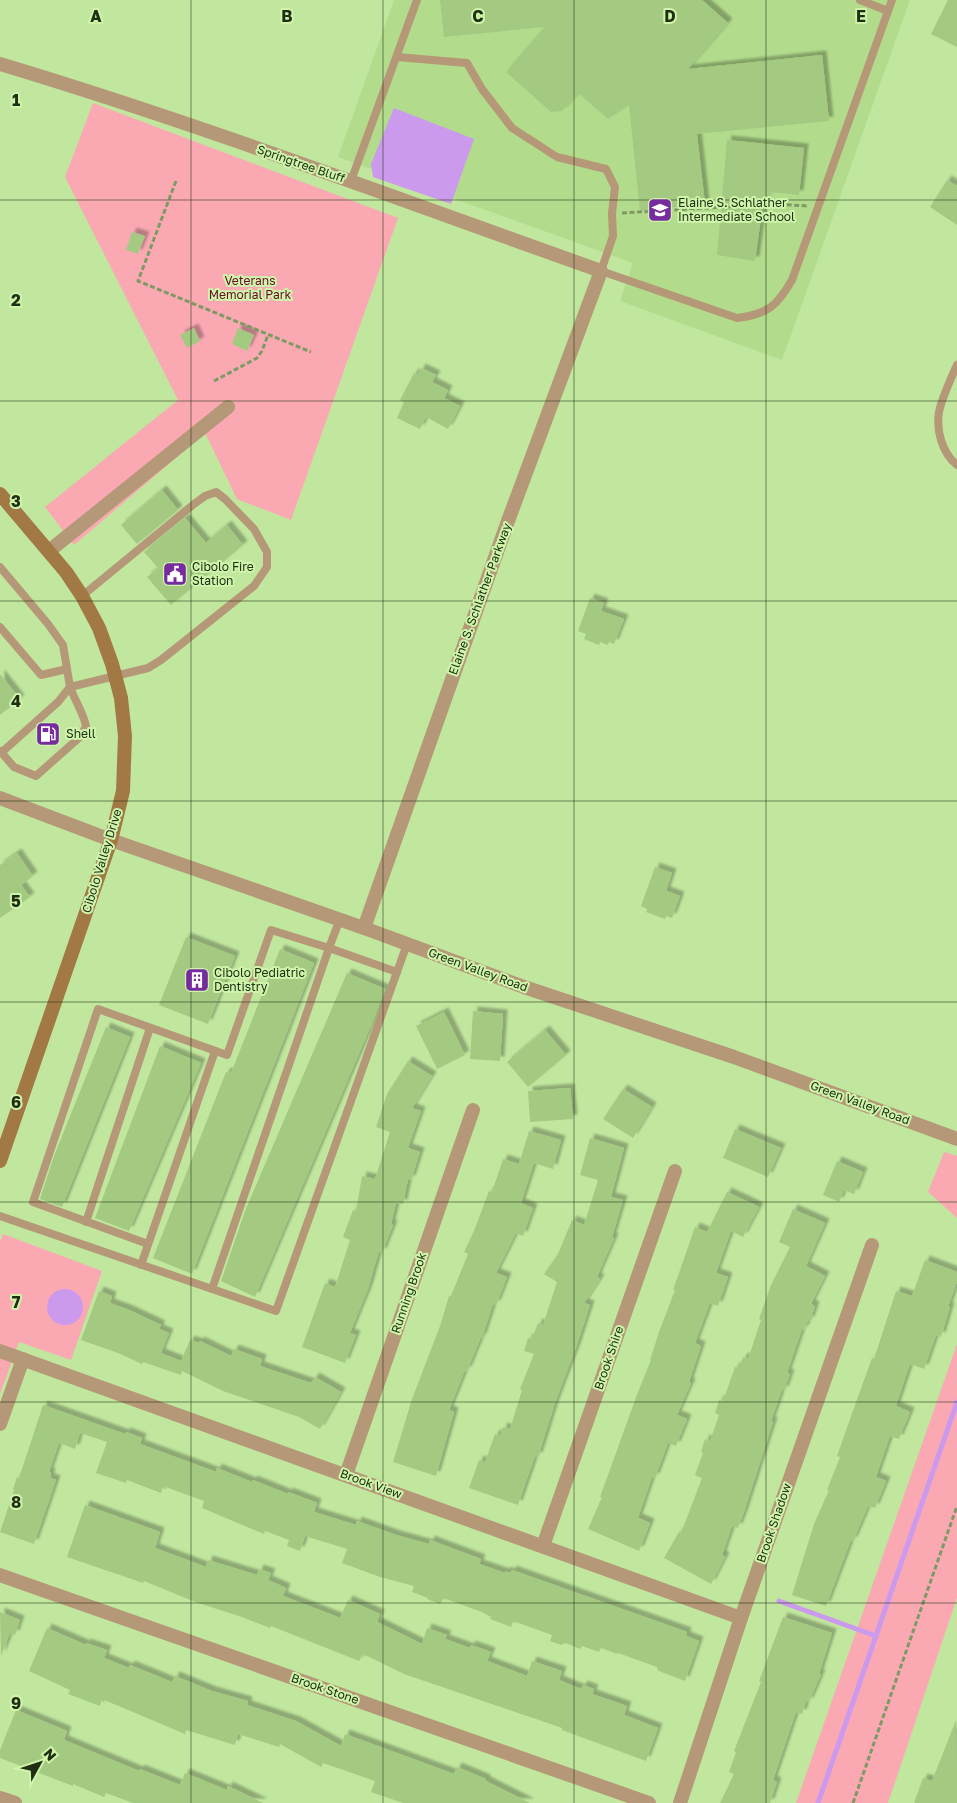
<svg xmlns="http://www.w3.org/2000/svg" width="957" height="1803" font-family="'Golos Text',sans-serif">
<defs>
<filter id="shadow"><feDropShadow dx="4.5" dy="-4.5" stdDeviation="1" flood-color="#0004"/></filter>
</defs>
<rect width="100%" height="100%" fill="#c1e79e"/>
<!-- built -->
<polygon fill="#b2dc8c" points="394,0 910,0 782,360 620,301 633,263 338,157"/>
<!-- green -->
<g fill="#faa9b3">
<polygon points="93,103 398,218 291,520 237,499 205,433 74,545 45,507 178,400 65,177"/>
<polygon points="944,1152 957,1156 957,1218 928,1192"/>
<polygon points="3,1234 102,1271 71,1360 19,1342 0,1394 0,1242"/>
<polygon points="957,1344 957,1598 888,1803 796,1803"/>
</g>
<!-- water -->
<g fill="#cc9aed">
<polygon points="394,108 474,139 451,204 373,177 371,164"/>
<circle cx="65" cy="1307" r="18"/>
</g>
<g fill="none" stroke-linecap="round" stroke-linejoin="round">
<!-- stream -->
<g stroke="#cc9aed" stroke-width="5">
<polyline points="779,1601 876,1636"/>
<polyline points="818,1803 957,1402"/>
</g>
</g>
<!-- building -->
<g fill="#a4ca82" filter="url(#shadow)">
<polygon points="440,0 702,0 728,23 688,69 822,55 829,121 697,134 705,204 640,211 629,105 608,119 578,93 562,111 551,112 506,72 545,27 444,37"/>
<polygon points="948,0 957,0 957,47 931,34"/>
<polygon points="727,140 804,148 799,195 771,192 771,197 764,196 755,261 717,255"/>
<polygon points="947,180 957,186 957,225 930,207"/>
<polygon points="132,232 145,236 138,254 126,250"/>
<polygon points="194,328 200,341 187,348 180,335"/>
<polygon points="238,328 254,335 247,351 232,344"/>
<polygon points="421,368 436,375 432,382 448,390 444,398 460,406 448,429 426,417 420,429 397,418 404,402 400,400 414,373 418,375"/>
<polygon points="162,490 178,510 137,544 121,525"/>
<polygon points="185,518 206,543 227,525 243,545 171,605 147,577 158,568 144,552"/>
<polygon points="590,598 604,603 601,611 624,619 614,644 609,642 608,645 600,642 599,645 584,639 586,634 578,631"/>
<polygon points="0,674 20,699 0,715"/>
<polygon points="17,853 33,876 21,885 30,897 0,918 0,865"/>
<polygon points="655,867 672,873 666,891 680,896 672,918 666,916 665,919 646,912 647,909 641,906"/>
<polygon points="186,937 235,956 208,1024 159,1005"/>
<polygon points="280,949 314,963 192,1274 153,1258 226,1072 231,1073"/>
<polygon points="347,973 385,989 375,1016 255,1297 221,1281 245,1211"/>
<polygon points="473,1011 503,1014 500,1061 470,1059"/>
<polygon points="444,1012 465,1055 437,1069 416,1026"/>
<polygon points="106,1027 130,1037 62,1207 40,1199 54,1156"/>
<polygon points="545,1030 566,1055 528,1087 507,1062"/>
<polygon points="160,1046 201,1063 129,1231 95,1218"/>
<polygon points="408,1061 432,1076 412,1108 421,1111 408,1148 420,1152 411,1180 408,1179 403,1204 396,1203 391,1224 393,1225 382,1253 379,1251 368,1289 350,1333 356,1335 345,1363 302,1347 325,1283 335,1287 350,1240 343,1237 353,1210 356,1211 362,1176 375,1179 390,1132 376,1127 387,1094"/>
<polygon points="570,1088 573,1119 530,1122 528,1091"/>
<polygon points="623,1089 652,1107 633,1138 603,1119"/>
<polygon points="735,1129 781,1148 768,1177 723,1158"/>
<polygon points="529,1131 561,1140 553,1169 534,1163 521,1203 533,1208 523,1236 516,1233 496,1273 507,1277 496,1305 493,1304 482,1338 481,1337 467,1371 465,1370 449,1410 454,1412 436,1476 393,1462 412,1399 440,1326 449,1296 451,1296 468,1254 464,1252 474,1231 489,1191 492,1192 503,1159 519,1164"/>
<polygon points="590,1138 624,1148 611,1197 623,1200 612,1237 614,1238 597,1277 600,1279 584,1303 590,1305 577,1345 555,1403 538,1457 535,1456 518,1505 469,1488 479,1460 485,1462 495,1434 500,1436 503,1427 510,1429 522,1390 520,1389 534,1354 524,1351 528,1338 532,1339 538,1323 543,1325 557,1282 544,1274 558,1254 572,1220 584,1225 598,1180 580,1175"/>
<polygon points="837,1161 863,1172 854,1194 844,1190 839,1202 823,1195"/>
<polygon points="727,1192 759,1207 743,1237 731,1231 716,1273 728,1277 718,1306 710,1303 695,1343 701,1346 689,1382 691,1383 677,1415 687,1419 676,1446 668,1443 655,1478 652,1477 638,1518 650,1523 639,1551 588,1529 602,1497 600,1497 638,1392 651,1360 650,1360 659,1332 675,1290 673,1290 695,1227 707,1232"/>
<polygon points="793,1209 825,1223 806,1266 825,1276 811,1304 815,1306 810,1321 808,1320 804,1330 802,1329 787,1373 790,1374 784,1391 782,1389 771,1421 773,1422 744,1512 738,1528 732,1526 722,1555 725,1557 711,1584 664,1558 679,1532 681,1533 702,1478 695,1475 703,1453 701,1452 705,1439 710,1441 719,1415 715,1413 719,1400 723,1401 735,1367 739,1368 743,1357 748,1359 761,1320 759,1319 771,1285 790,1247 779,1242"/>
<polygon points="925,1260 957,1272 957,1281 948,1307 950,1307 941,1337 936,1335 924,1369 910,1364 896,1406 910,1412 899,1439 890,1436 876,1477 886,1481 875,1508 868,1506 853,1541 851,1540 826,1606 792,1595 814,1524 829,1490 827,1490 840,1457 837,1456 850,1419 872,1358 874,1359 896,1291 912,1296"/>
<polygon points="99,1291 112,1296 110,1303 129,1310 161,1325 159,1329 169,1333 161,1353 181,1361 190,1340 199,1343 200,1341 231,1356 234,1349 262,1359 260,1366 311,1383 315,1377 341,1392 320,1429 299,1417 223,1391 182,1371 181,1375 143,1362 142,1364 118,1353 81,1340"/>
<polygon points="43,1405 125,1434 126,1432 142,1438 140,1444 216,1472 217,1468 252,1482 253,1480 288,1494 288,1492 304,1498 317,1503 314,1512 356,1525 357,1521 396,1535 429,1544 430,1540 481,1559 479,1564 505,1573 505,1571 511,1573 512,1570 687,1632 686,1636 699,1641 685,1681 659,1671 657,1669 657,1667 618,1653 617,1654 601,1648 599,1652 582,1646 580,1649 566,1643 561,1645 550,1641 552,1635 513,1621 511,1627 490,1619 491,1617 482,1612 443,1598 440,1604 427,1599 428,1598 412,1592 414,1586 380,1577 342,1563 347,1549 305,1536 300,1551 287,1546 289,1540 265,1531 264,1534 202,1508 204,1501 163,1486 161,1493 127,1480 126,1483 96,1473 107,1442 80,1433 75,1449 59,1443 49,1472 51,1473 50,1478 56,1480 34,1544 0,1532 14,1490 13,1489 17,1477 19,1478"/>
<polygon points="85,1505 160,1532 155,1548 206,1567 208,1560 257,1575 259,1569 271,1573 268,1580 286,1588 283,1596 340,1618 348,1600 380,1614 377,1622 422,1644 427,1628 447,1635 445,1639 470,1648 471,1645 491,1652 487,1661 527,1676 532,1661 562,1671 559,1680 581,1689 583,1685 594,1689 592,1694 627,1706 624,1715 658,1728 646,1761 562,1730 562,1728 404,1674 363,1654 359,1661 271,1626 270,1628 239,1616 195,1602 144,1581 143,1583 67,1557"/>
<polygon points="0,1612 20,1620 15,1635 10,1633 1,1656"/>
<polygon points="783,1617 832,1633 819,1674 821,1674 809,1702 806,1701 802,1714 796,1712 773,1780 777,1782 770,1803 720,1803 734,1774 729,1772 736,1752 734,1751 761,1682 759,1681"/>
<polygon points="47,1628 86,1645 86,1643 107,1650 104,1658 129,1668 130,1665 172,1682 175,1676 212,1691 248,1701 247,1705 296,1721 341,1746 345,1734 454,1774 457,1767 486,1779 486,1781 530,1803 403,1803 371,1792 375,1781 323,1763 321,1767 280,1744 279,1747 238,1734 235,1745 186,1730 185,1734 102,1699 100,1706 68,1694 70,1690 29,1671"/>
<polygon points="16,1710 67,1731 64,1740 139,1771 140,1769 180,1785 185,1773 227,1790 228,1786 263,1803 133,1803 106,1793 104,1797 73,1784 73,1786 0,1758 0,1750"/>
<polygon points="956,1720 957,1803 914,1803 923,1778 932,1781"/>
</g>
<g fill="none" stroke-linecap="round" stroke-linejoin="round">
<!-- path -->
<g stroke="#7e9a64" stroke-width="3" stroke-dasharray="5 2.5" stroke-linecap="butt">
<polyline points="176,181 138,281 311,352"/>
<polyline points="622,213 776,204 808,206"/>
<polyline points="214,381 257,358 262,351 268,335"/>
<polyline points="853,1803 957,1506"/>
</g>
<!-- service -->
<g stroke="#b59877" stroke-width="8">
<polyline points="860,0 888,11"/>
<path d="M 397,57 L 467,63 L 482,89 L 512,128 L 557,157 L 606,169 L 615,187 L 612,213 L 613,236 L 601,271 L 737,318 C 768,314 777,306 792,280 L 892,0"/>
<polyline points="351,181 417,0"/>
<path d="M 957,365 C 951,378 942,398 939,412 C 936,430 942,453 957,465"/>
<polyline points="0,567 48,624 63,645 70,687 148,668 161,660 254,586 267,567 267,552 254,529 225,499 216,492 205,496 194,504 82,596"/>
<polyline points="0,627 41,675 67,669"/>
<path d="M 0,751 L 14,767 L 36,776 L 81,736 L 86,726 C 83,712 75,701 70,687 L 58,702 L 2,752"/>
<polyline points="0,1216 276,1311 407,944"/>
<polyline points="86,1222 150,1028"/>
<polyline points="148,1244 33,1202 98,1009 227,1055 271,930 329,948 340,919"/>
<polyline points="141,1265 215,1051"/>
<polyline points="212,1289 329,948 397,972"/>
</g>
<!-- minor -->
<g stroke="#b59877" stroke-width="14">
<path d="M 0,64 C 203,125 401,200 601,271 L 508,521 L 364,928"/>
<polyline points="49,551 228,407"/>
<polyline points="0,1351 741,1618"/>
<polyline points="0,1424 23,1359"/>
<polyline points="346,1475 473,1110"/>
<polyline points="543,1546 675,1171"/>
<polyline points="0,1575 649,1803"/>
<polyline points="0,1798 15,1803"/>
<polyline points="680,1803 741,1618 872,1245"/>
</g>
<!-- tertiary -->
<polyline stroke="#b59877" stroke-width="14" points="0,798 111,840 364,928 524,987 734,1057 957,1139"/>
<!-- secondary -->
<polyline stroke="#a27844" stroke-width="14" points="0,494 66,572 82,596 99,628 112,664 121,698 125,736 123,791 111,840 0,1161"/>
</g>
<!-- grid -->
<path fill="none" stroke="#202f12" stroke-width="1" stroke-opacity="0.55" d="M 191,0 L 191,1803M 383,0 L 383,1803M 574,0 L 574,1803M 766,0 L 766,1803M 0,200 L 957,200M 0,401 L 957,401M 0,601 L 957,601M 0,801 L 957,801M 0,1002 L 957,1002M 0,1202 L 957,1202M 0,1402 L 957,1402M 0,1603 L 957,1603"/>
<!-- icons -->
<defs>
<symbol id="school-square" viewBox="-11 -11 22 22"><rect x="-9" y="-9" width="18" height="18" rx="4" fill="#762c9e" stroke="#cef5ab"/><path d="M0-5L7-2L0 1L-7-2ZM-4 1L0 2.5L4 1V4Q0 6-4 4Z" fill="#fff"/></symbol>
<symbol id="civic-square" viewBox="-11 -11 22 22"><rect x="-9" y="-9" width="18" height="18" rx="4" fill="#762c9e" stroke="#cef5ab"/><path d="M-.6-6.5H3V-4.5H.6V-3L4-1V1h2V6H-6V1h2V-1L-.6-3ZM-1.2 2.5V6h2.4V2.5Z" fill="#fff"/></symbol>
<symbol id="fuel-square" viewBox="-11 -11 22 22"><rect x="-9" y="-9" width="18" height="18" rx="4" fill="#762c9e" stroke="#cef5ab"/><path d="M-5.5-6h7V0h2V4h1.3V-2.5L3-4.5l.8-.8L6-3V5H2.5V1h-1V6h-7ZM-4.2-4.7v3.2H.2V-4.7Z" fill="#fff"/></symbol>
<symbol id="building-square" viewBox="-11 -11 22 22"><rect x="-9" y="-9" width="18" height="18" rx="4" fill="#762c9e" stroke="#cef5ab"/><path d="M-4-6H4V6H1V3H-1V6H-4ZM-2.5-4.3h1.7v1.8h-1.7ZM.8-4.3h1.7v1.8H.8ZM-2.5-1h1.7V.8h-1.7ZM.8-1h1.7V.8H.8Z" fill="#fff"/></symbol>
</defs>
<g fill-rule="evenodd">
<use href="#school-square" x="646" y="196" width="28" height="28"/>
<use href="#civic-square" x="161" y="560" width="28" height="28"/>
<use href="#fuel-square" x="34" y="720" width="28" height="28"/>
<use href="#building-square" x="183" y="966" width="28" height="28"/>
</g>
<g text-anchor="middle" stroke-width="4" stroke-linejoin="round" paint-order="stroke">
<!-- street labels -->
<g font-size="12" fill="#202f12" stroke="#cef5ab">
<text transform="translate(301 164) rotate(19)" y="4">Springtree Bluff</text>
<text transform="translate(480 599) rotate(-70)" y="4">Elaine S. Schlather Parkway</text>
<text transform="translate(102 861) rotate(-73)" y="4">Cibolo Valley Drive</text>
<text transform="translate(478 970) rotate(20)" y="4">Green Valley Road</text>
<text transform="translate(860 1103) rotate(20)" y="4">Green Valley Road</text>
<text transform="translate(409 1293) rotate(-71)" y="4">Running Brook</text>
<text transform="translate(609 1358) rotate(-71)" y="4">Brook Shire</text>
<text transform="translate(371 1484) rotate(20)" y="4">Brook View</text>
<text transform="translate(774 1523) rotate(-71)" y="4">Brook Shadow</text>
<text transform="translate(325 1689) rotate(19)" y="4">Brook Stone</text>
</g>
<!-- poi labels -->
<g font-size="12" fill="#202f12" stroke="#cef5ab" text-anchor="start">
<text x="678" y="207">Elaine S. Schlather<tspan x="678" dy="14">Intermediate School</tspan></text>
<text x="192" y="571">Cibolo Fire<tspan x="192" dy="14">Station</tspan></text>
<text x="66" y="738">Shell</text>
<text x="214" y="977">Cibolo Pediatric<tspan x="214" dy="14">Dentistry</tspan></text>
</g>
<!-- park labels -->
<g font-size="12" fill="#690a27" stroke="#cef5ab">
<text x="250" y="285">Veterans<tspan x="250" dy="14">Memorial Park</tspan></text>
</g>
</g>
<g font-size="16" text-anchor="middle" font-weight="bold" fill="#202f12" stroke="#cef5ab" stroke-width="4" stroke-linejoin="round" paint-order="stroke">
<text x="96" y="22">A</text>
<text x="287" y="22">B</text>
<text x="478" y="22">C</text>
<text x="670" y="22">D</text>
<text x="861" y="22">E</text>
<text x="16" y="106">1</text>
<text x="16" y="306">2</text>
<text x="16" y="507">3</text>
<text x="16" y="707">4</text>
<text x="16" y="907">5</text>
<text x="16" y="1108">6</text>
<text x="16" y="1308">7</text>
<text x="16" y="1508">8</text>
<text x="16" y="1709">9</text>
</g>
<!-- north arrow -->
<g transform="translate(40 1763) rotate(50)" stroke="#cef5ab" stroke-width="4" paint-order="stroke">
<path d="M0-4L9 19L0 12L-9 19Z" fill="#202f12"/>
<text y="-8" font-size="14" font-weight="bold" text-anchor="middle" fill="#202f12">N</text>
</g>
</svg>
